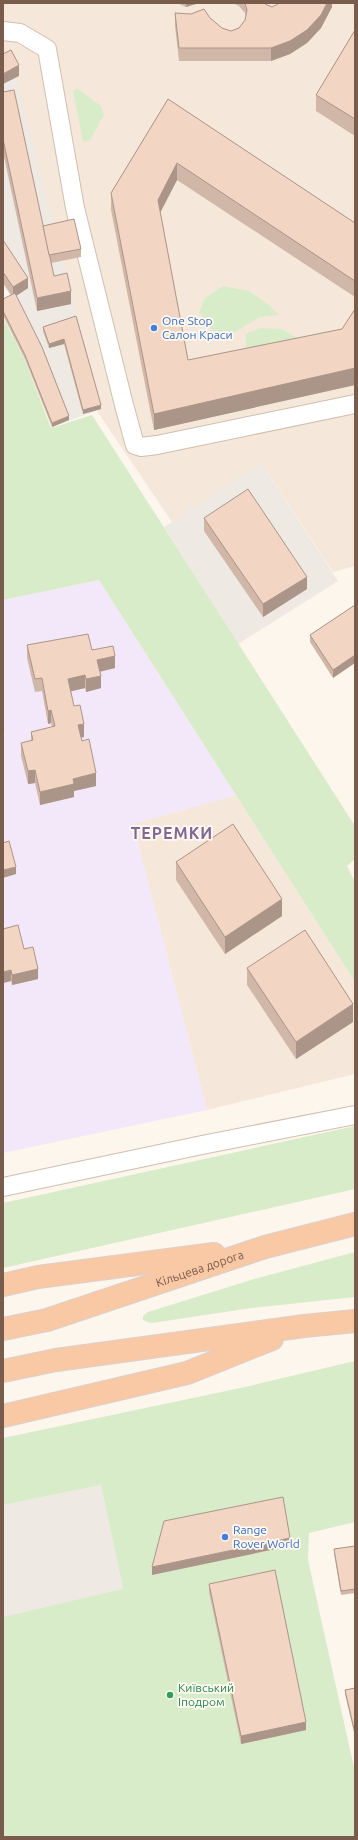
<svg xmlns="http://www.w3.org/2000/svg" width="358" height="1840" font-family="Ubuntu,sans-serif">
<rect width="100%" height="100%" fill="#fdf6ec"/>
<!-- residential -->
<g fill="#f5e8da">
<polygon points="3,3 355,3 355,566 333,572 261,463 172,522 97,411 101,409 3,56"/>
<polygon points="236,795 355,982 355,1074 207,1110 133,824"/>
</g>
<!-- industrial -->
<g fill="#efe9e4">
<polygon points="10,54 101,409 52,427 25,359 3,316 3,303 12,298 3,284 3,56"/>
<polygon points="261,463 338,581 238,644 164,527"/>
<polygon points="101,1485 124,1594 3,1617 3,1505"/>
</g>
<!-- education -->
<polygon fill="#f3e8fa" points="99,580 236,795 133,824 207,1110 3,1153 3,736 5,736 3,725 3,600"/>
<!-- green -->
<g fill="#d8ecc9">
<polygon points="78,89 101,106 104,115 90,140 83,142 73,90"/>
<polygon points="223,286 249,291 270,306 279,315 260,317 228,336 211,330 199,312 205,298"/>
<polygon points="3,317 25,360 51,428 92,415 355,826 355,859 347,866 355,882 355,982 99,580 3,600"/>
<polygon points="261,328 282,329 299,339 256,354 246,346 246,334"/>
<polygon points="355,1126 355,1189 3,1268 3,1203"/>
<polygon points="355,1252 355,1297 251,1308 152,1323 147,1322 143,1320 143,1316 148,1312 258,1278"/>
<polygon points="355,1361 355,1522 309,1533 308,1560 355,1772 355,1837 3,1837 3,1617 123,1589 101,1485 3,1505 3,1438 245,1387"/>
</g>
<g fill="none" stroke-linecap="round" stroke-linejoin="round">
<defs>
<g id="minor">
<polyline points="3,31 20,33 47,49 75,208 124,405 135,445 141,447 157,445 355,404"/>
<polyline points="3,1187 202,1145 355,1115"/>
</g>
<g id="trunk">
<polyline points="3,1285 38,1277 214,1254"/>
<path id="s1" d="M 3,1329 L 47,1320 L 265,1247 L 355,1224"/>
<polyline points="3,1371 56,1360 304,1326 355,1321"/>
<polyline points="3,1416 187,1373 272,1339"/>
</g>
</defs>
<!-- minor casing -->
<use href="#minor" stroke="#d1beb0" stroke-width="20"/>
<!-- trunk casing -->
<use href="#trunk" stroke="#dad1cd" stroke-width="24"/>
<!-- minor -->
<use href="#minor" stroke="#fff" stroke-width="18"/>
<!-- trunk -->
<use href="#trunk" stroke="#f9c8a4" stroke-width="22"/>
</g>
<!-- wall -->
<g fill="#d1b7a8">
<polygon points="177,3 199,3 186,7"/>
<polygon points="233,3 264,3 265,4 272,7 332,7 321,28 307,43 290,54 271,61 179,61 175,26 175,13 210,18 222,28 231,31 239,28 245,20 246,17 245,13 239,6"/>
<polygon points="355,30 355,136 316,111 316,95"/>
<polygon points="3,92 43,226 81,249 81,257 51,263 54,276 71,304 37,311 3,152"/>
<polygon points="168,99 355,223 355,297 177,180 160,212 188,360 355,385 154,430 111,210 111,193"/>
<polygon points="3,240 28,288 16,296 69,420 52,427 25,359 3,315 3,299 11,295 3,283"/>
<polygon points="76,316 101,409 83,414 64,344 49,348 43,331 43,327"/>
<polygon points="204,518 307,589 263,617 204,531"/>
<polygon points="355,605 333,678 310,642 310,635"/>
<polygon points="27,645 92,650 115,668 100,672 101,688 86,692 85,688 71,691 74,706 84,737 81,738 96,786 74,791 74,797 40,805 35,783 28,784 21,756 21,743 31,741 31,732 52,727 51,723 48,724 42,691 35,692 27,658"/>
<polygon points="176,862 282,916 225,954 176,880"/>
<polygon points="3,929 24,949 38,979 12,985 11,981 3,983"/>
<polygon points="247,968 353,1022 296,1059 247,985"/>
<polygon points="355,1546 355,1593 341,1595 334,1553 334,1549"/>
<polygon points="209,1584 306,1730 241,1744 209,1592"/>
<polygon points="355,1688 355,1737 345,1694 345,1690"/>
</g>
<!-- shaded-wall -->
<g fill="#aa9588">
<polygon points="186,3 199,3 186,7"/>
<polygon points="327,3 332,3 332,7 321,28 307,43 290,54 271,61 271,48"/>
<polygon points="19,65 19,76 3,84 3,74"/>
<polygon points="177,163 177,180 158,217 158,200"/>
<polygon points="28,278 28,288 13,298 13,287"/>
<polygon points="71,291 71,304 37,311 37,298"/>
<polygon points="64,339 64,344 49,348 49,344"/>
<polygon points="355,368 355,385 154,430 154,414"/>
<polygon points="101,405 101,409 83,414 83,410"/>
<polygon points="69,416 69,420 52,427 52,423"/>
<polygon points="307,577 307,589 263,617 263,604"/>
<polygon points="355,655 355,663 333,678 333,670"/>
<polygon points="115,656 115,668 97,672 97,660"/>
<polygon points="85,675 85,688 68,692 68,679"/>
<polygon points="101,676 101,688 86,692 86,679"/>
<polygon points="51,710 51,723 48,724 48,711"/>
<polygon points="84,724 84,737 78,738 78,725"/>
<polygon points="35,770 35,783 28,784 28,771"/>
<polygon points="96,773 96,786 74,791 74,797 40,805 40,792 73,779"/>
<polygon points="16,867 16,874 3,878 3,870"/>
<polygon points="282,899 282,916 225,954 225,937"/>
<polygon points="38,969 38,979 12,985 12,975"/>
<polygon points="11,970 11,981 3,983 3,972"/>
<polygon points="353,1004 353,1022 296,1059 296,1042"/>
<polygon points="4,1016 4,1027 3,1027 3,1017"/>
<polygon points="290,1538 290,1546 152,1575 152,1567"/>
<polygon points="306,1722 306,1730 241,1744 241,1736"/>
</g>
<!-- building -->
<g fill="#f3d5c3" stroke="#aa9588">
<polygon points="245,3 264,3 265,4 272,7 278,4 279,3 327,3 321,15 307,30 290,41 271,48 179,48 175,13 191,14 204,9 210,18 222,28 231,31 239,28 245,20 247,10"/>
<polygon points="355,30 355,119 316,95"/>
<polygon points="11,50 19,65 3,74 3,54"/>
<polygon points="14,90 54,276 67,273 71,291 37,298 3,139 3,92"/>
<polygon points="168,99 355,223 355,281 177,163 158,200 188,360 342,329 355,309 355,368 154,414 111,193"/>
<polygon points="74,219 81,249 49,255 43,226"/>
<polygon points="3,240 28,278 13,287 3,272"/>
<polygon points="15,293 42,347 69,416 52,423 25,355 3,311 3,299"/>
<polygon points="76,316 101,405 83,410 64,339 49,344 43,327"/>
<polygon points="248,489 307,577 263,604 204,518"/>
<polygon points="355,605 355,655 333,670 310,635"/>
<polygon points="88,634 92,650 113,646 115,656 97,660 101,676 86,679 85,675 68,679 74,706 80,705 84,724 78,725 82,741 89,739 96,773 73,779 74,784 40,792 35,770 28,771 21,743 33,740 31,732 55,726 51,710 48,711 42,678 35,679 27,645"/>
<polygon points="233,824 282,899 225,937 176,862"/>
<polygon points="9,841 16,867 3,870 3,843"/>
<polygon points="18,925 24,949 33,947 38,969 12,975 11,970 3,972 3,929"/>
<polygon points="305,930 353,1004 296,1042 247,968"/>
<polygon points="283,1497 290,1538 152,1567 164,1521"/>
<polygon points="355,1546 355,1589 341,1591 334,1549"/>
<polygon points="275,1570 306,1722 241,1736 209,1584"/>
<polygon points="355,1688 355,1733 345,1690"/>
</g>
<!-- markers -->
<g fill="#3f7fe0" stroke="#fffaf3" stroke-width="1.5">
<circle cx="154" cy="328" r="4"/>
<circle cx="225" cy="1537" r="4"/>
</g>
<circle fill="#2e9e5b" stroke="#fffaf3" stroke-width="1.5" cx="170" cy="1695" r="4"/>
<g text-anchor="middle" stroke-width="3.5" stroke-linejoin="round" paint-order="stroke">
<!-- shop labels -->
<g font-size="12" fill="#366cbe" stroke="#fffaf3" text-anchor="start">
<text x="162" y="325">One Stop<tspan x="162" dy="14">Салон Краси</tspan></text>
<text x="233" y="1534">Range<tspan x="233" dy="14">Rover World</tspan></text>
</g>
<!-- street labels -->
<g font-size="12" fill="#7a5c4d" stroke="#fffaf3">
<text dy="4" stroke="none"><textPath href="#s1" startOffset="206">Кільцева дорога</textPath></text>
</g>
<!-- leisure labels -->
<g font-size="12" fill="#27864d" stroke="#fffaf3" text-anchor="start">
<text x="178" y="1692">Київський<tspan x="178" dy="14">Іподром</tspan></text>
</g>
<!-- district labels -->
<g font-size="16" font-weight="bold" letter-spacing="1" fill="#846695" stroke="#fffaf3">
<text x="172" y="839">ТЕРЕМКИ</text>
</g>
</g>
<!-- border -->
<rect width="358" height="1840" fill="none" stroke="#7a5c4d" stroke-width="8"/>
</svg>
